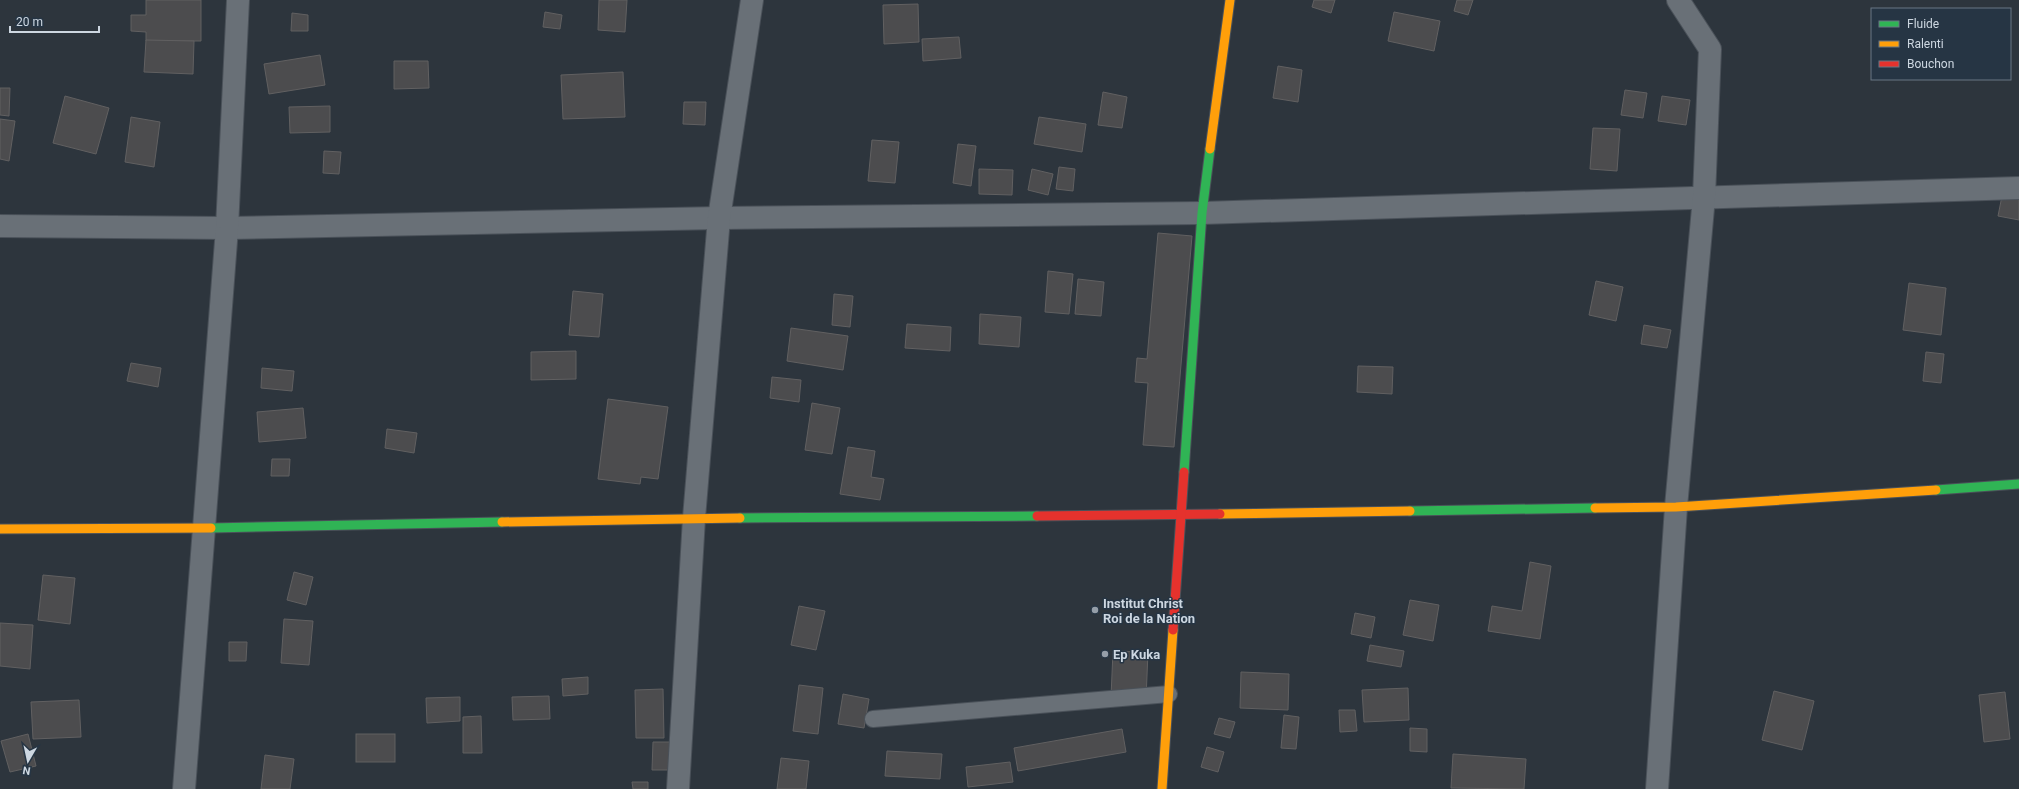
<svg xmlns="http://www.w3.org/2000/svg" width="2019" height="789" font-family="Roboto,sans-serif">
<rect width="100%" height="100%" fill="#2d353d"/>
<!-- building -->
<g fill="#4c4c4e" stroke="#616061">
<polygon points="146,0 201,0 201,41 146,41 146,32 131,31 131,15 146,15"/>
<polygon points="599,0 627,0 625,32 598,30"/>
<polygon points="1314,0 1335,0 1331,13 1312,7"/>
<polygon points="1457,0 1473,0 1468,15 1454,11"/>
<polygon points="918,4 919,42 884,44 883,5"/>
<polygon points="545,12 562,15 560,29 543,27"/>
<polygon points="1394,12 1440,21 1434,51 1388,41"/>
<polygon points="292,13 308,15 308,31 291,31"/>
<polygon points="959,37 961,58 923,61 922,39"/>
<polygon points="146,40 194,41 193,74 144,72"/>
<polygon points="320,55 325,85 269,94 264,64"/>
<polygon points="394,61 428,61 429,88 394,89"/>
<polygon points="1278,66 1302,70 1298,102 1273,98"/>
<polygon points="623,72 625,117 563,119 561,75"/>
<polygon points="0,88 10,88 9,116 0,115"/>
<polygon points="1625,90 1647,93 1643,118 1621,115"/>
<polygon points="1103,92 1127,97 1122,128 1098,125"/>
<polygon points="65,96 109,108 96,154 53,143"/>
<polygon points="1662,96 1690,100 1686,125 1658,121"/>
<polygon points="684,102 706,102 705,125 683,124"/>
<polygon points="330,106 330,132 290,133 289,107"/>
<polygon points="131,117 160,122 154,167 125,162"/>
<polygon points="1039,117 1086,124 1082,152 1034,144"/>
<polygon points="0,119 15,121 9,161 0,159"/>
<polygon points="1593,128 1620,129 1617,171 1590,169"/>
<polygon points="872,140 899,142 895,183 868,181"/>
<polygon points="958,144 976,146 971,186 953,183"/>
<polygon points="324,151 341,152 339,174 323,173"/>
<polygon points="1059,167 1075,169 1073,191 1056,189"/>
<polygon points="979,169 1013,170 1012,195 979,194"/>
<polygon points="1032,169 1053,174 1048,195 1028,190"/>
<polygon points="2003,191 2019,194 2019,220 1998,216"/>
<polygon points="1158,233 1192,236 1174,447 1143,445 1148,383 1135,382 1137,358 1147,359"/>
<polygon points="1048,271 1073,274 1069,314 1045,312"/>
<polygon points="1078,279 1104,282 1101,316 1075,314"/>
<polygon points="1596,281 1623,287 1616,321 1589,315"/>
<polygon points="1909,283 1946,288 1941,335 1903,330"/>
<polygon points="573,291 603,294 599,337 569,335"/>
<polygon points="834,294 853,296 850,327 832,325"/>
<polygon points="980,314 1021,317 1019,347 979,344"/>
<polygon points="907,324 951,327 950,351 905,348"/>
<polygon points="1644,325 1671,330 1667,348 1641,344"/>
<polygon points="791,328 848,336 843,370 787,361"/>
<polygon points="576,351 576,379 531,380 531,352"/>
<polygon points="1926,352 1944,354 1941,383 1923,381"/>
<polygon points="131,363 161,368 158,387 127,381"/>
<polygon points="1358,366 1393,367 1392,394 1357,392"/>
<polygon points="262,368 294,371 292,391 261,388"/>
<polygon points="772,377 801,380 799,402 770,398"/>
<polygon points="608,399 668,407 658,479 641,477 640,484 598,479"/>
<polygon points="812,403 840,408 832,454 805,450"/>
<polygon points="303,408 306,438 259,442 257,412"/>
<polygon points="387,429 417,433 414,453 385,448"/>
<polygon points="848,447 875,451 871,477 884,479 880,500 840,494"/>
<polygon points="272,459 290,459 289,476 271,476"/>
<polygon points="1530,562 1551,566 1540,639 1488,631 1492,606 1522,611"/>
<polygon points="294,572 313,577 306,605 287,600"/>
<polygon points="43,575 75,578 70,624 38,620"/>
<polygon points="1410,600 1439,605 1433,641 1403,635"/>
<polygon points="799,606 825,611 816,650 791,645"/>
<polygon points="1355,613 1375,617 1371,638 1351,634"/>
<polygon points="284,619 313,621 309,665 281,663"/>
<polygon points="0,623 33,625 30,669 0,666"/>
<polygon points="229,642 247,642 246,661 229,661"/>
<polygon points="1370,645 1404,651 1401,667 1367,661"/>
<polygon points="1113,651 1148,652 1146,699 1111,697"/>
<polygon points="1241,672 1289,674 1288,710 1240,708"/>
<polygon points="588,677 588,694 563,696 562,679"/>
<polygon points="799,685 823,688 818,734 793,731"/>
<polygon points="1408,688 1409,720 1364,722 1362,690"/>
<polygon points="663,689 664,738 636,738 635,690"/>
<polygon points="1774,691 1814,701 1802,750 1762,740"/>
<polygon points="2005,692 2010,739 1984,742 1979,695"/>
<polygon points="843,694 869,699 864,728 838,724"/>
<polygon points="549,696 550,719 513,720 512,697"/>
<polygon points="460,697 460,721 427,723 426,698"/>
<polygon points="79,700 81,737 33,739 31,702"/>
<polygon points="1339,710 1355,710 1357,731 1340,732"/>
<polygon points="1284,715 1299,717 1296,749 1281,748"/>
<polygon points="481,716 482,753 463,753 463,717"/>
<polygon points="1219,718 1235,722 1230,738 1214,734"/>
<polygon points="1410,728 1427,729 1427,752 1410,751"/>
<polygon points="1122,729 1126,752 1018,771 1014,748"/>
<polygon points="28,734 36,766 10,772 1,741"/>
<rect x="356" y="734" width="39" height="28"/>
<polygon points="653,742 672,742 673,770 652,770"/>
<polygon points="1207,747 1224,752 1218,772 1201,767"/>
<polygon points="887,751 942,754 940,779 885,776"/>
<polygon points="1453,754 1526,759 1524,789 1451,788"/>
<polygon points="265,755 294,759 290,789 261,789"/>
<polygon points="781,758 809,761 806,789 777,789"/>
<polygon points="1010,762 1013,782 968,787 966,767"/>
<polygon points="632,782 648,782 648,789 633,789"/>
</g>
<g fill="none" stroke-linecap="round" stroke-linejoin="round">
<defs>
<polyline id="lane" points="873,719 1169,694"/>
<g id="street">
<polyline points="0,226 227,228 719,218 1202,213 2019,188"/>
<polyline points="184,789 227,228 238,0"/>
<polyline points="678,789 694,518 719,218 752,0"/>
<polyline points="1657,789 1676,507 1704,197 1710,49 1678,0"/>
</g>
<g id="fast">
<polyline points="1184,472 1202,213 1210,149"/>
<polyline points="1936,490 2019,484"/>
<polyline points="1410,511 1595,508"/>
<polyline points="740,518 1037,516"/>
<polyline points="211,528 502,522"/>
</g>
<g id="slow">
<polyline points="1210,149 1230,0"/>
<polyline points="1595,508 1676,507 1936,490"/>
<polyline points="1220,514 1410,511"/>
<polyline points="502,522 740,518"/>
<polyline points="0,529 211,528"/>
<polyline points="1162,789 1173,630"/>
</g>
<g id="jam">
<polyline points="1037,516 1220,514"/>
<polyline points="1173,630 1184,472"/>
</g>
</defs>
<!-- lane casing -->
<use href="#lane" stroke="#4a5159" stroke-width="18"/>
<!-- street casing -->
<use href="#street" stroke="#4a5159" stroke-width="24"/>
<!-- fast casing -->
<use href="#fast" stroke="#4a5159" stroke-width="11"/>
<!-- slow casing -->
<use href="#slow" stroke="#4a5159" stroke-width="11"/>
<!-- jam casing -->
<use href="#jam" stroke="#4a5159" stroke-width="11"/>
<!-- lane -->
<use href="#lane" stroke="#697077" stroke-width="16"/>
<!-- street -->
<use href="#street" stroke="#697077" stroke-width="22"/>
<!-- fast -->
<use href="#fast" stroke="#30b455" stroke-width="9"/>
<!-- slow -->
<use href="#slow" stroke="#ff9f0a" stroke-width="9"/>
<!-- jam -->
<use href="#jam" stroke="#e5322d" stroke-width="9"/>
</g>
<!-- markers -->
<g fill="#959ea8" stroke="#263544" stroke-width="1.5">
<circle cx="1095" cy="610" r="4"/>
<circle cx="1105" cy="654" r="4"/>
</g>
<g text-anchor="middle" stroke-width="3" stroke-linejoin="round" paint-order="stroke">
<!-- poi labels -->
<g font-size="13" font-weight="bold" fill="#cdd7e1" stroke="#263544" text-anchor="start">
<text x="1103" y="608">Institut Christ<tspan x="1103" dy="15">Roi de la Nation</tspan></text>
<text x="1113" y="659">Ep Kuka</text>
</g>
</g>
<!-- legend -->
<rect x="1871" y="8" width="140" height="72" fill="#263544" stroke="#697683"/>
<rect x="1879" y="21" width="20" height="6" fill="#30b455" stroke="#697683"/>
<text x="1907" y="28" font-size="12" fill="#cdd7e1">Fluide</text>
<rect x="1879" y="41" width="20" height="6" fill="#ff9f0a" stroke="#697683"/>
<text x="1907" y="48" font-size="12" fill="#cdd7e1">Ralenti</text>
<rect x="1879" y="61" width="20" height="6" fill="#e5322d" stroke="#697683"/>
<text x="1907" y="68" font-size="12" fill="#cdd7e1">Bouchon</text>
<!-- north arrow -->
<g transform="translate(28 761) rotate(189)" stroke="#263544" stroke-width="3" paint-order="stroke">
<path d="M0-3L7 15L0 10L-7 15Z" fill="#cdd7e1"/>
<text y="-6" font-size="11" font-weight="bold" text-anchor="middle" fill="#cdd7e1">N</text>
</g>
<!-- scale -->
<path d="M10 26v6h89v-6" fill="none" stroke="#cdd7e1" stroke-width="2"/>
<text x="16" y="26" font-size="12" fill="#cdd7e1" stroke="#263544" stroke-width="3" paint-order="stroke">20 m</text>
</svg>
